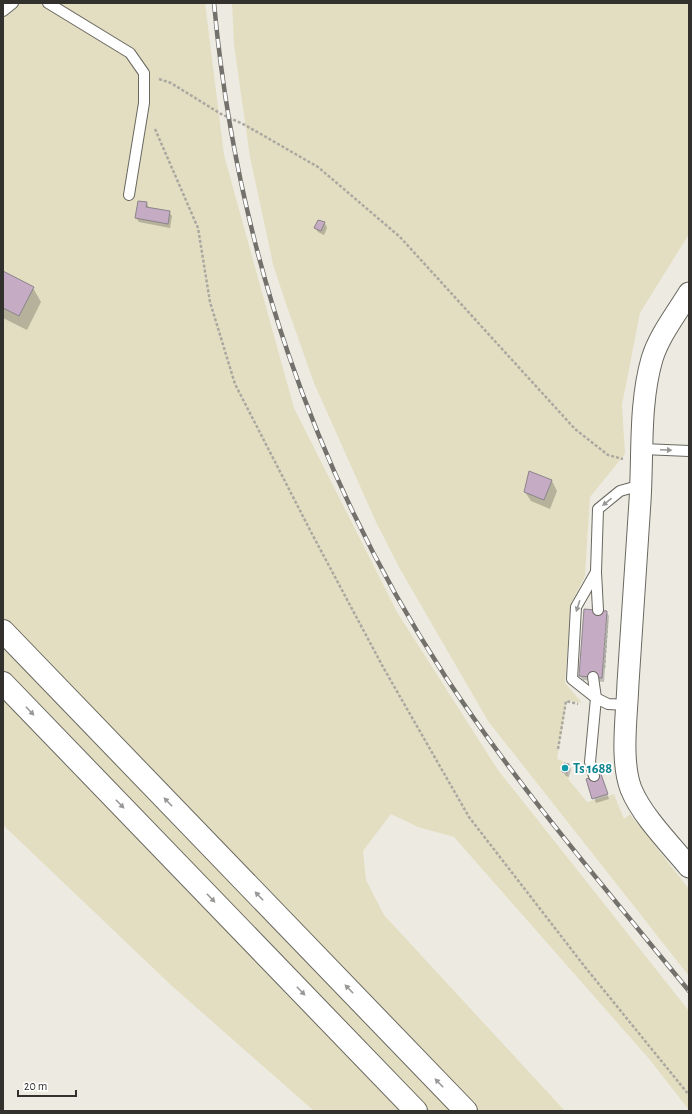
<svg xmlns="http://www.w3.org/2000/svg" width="692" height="1114" font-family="'Alegreya Sans',sans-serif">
<rect width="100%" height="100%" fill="#edebe1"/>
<!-- green -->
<g fill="#e3dec1">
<polygon points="3,3 205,3 224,155 294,408 397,612 498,770 689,1011 689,1110 650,1060 454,837 418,827 391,814 363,851 366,880 384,915 565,1111 314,1111 172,986 3,825"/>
<polygon points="232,3 689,3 689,234 640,313 622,405 625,454 590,497 585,576 571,604 565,683 582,703 567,700 557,759 563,761 561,773 568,774 569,780 587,802 614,794 624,819 630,814 689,889 689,976 488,721 400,569 376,522 314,383 285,301 273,264 250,157 234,45"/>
</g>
<!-- shadow -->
<g fill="#0003">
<polygon points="147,203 149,208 169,212 172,216 170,228 139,222 136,218"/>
<polygon points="318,221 325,223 327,228 324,235 318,232 315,228"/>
<polygon points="3,272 33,288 41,302 27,330 3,318"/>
<polygon points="530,473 552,481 557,491 550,509 531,501 525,492"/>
<polygon points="606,611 609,616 604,682 583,680 580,676"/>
<polygon points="568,765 571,769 569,777 566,776 563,772"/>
<polygon points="601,775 609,799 596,803 587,779"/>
</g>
<!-- building -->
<g fill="#c6abc4" stroke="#8b848a">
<polygon points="138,201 147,202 146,207 170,211 168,224 135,218"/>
<polygon points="318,220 325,222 321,231 314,228"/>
<polygon points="3,271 34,287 19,316 3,308"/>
<polygon points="529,471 552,480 544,500 524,492"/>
<polygon points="584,609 607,611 602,678 579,676"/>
<polygon points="564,763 569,764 567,773 562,772"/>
<polygon points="601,774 608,794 592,799 586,779"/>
</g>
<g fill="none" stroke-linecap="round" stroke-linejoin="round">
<defs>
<g id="service">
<polyline points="48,3 130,53 144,73 144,103 129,195"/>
<polyline points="3,11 13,3"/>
<polyline points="643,449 689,451"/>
<polyline points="598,610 596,572 598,509 620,491 641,485"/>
<polyline points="593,677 596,698 608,704 627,705"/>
<polyline points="594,776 590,762 596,698 572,679 576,607 596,572"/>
</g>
<path id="minor" d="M 689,293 C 676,314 659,336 652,359 C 639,404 643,455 640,501 C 636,562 632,622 628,683 C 627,714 620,760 631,789 C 642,816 670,844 689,867"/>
<g id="motorway">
<polyline points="3,631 466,1111"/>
<polyline points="3,683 416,1111"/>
</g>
</defs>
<!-- service casing -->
<use href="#service" stroke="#696860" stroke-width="12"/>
<!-- minor casing -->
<use href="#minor" stroke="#696860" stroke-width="23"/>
<!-- motorway casing -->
<use href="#motorway" stroke="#696860" stroke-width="24"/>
<!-- path -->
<g stroke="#aaa8a0" stroke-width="2.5" stroke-dasharray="3 2" stroke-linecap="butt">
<polyline points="159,79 171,83 221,114 245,125 318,167 400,237 575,429 608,455 623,459"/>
<polyline points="155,129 198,228 210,302 235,384 311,532 383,667 469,817 585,967 689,1095"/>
<polyline points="604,668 607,621"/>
<polyline points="558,749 566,701 578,704"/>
</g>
<!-- service -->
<use href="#service" stroke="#fff" stroke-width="10"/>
<!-- minor -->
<use href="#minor" stroke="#fff" stroke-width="21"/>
<!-- motorway -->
<use href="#motorway" stroke="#fff" stroke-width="22"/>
<defs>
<path id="rail" d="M 214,3 C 236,244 313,473 445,676 C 518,787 605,888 689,991"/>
</defs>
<!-- rail casing -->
<use href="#rail" stroke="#73716b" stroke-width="4.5"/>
<!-- rail -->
<use href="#rail" stroke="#fff" stroke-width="3" stroke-dasharray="9" stroke-linecap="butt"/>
</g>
<!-- one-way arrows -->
<defs><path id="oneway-solid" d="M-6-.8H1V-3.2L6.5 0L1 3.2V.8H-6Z"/></defs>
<g fill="#989896">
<use href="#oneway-solid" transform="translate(666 450) rotate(2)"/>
<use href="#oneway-solid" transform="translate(607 502) rotate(141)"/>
<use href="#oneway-solid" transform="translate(578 606) rotate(108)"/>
<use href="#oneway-solid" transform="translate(30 711) rotate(46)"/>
<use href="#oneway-solid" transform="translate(168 802) rotate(-134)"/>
<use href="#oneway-solid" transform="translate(120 804) rotate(46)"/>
<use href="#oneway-solid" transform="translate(259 896) rotate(-134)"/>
<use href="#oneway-solid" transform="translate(211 898) rotate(46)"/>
<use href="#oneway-solid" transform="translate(349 989) rotate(-134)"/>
<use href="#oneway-solid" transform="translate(301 991) rotate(46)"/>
<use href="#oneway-solid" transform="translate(439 1083) rotate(-134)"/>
</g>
<!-- markers -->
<circle fill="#0f9aa8" stroke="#fff" stroke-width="1.5" cx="565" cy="768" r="4"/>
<g text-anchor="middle" stroke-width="3.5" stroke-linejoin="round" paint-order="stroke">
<!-- culture labels -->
<g font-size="14" font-weight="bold" fill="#0d838f" stroke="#fff" text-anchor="start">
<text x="573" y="773">Ts 1688</text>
</g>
</g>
<!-- border -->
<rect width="692" height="1114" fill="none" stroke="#32312d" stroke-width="8"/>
<!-- scale -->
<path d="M18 1090v6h58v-6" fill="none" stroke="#32312d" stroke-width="2"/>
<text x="24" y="1090" font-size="12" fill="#32312d" stroke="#ffffff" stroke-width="3" paint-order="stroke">20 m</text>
</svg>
